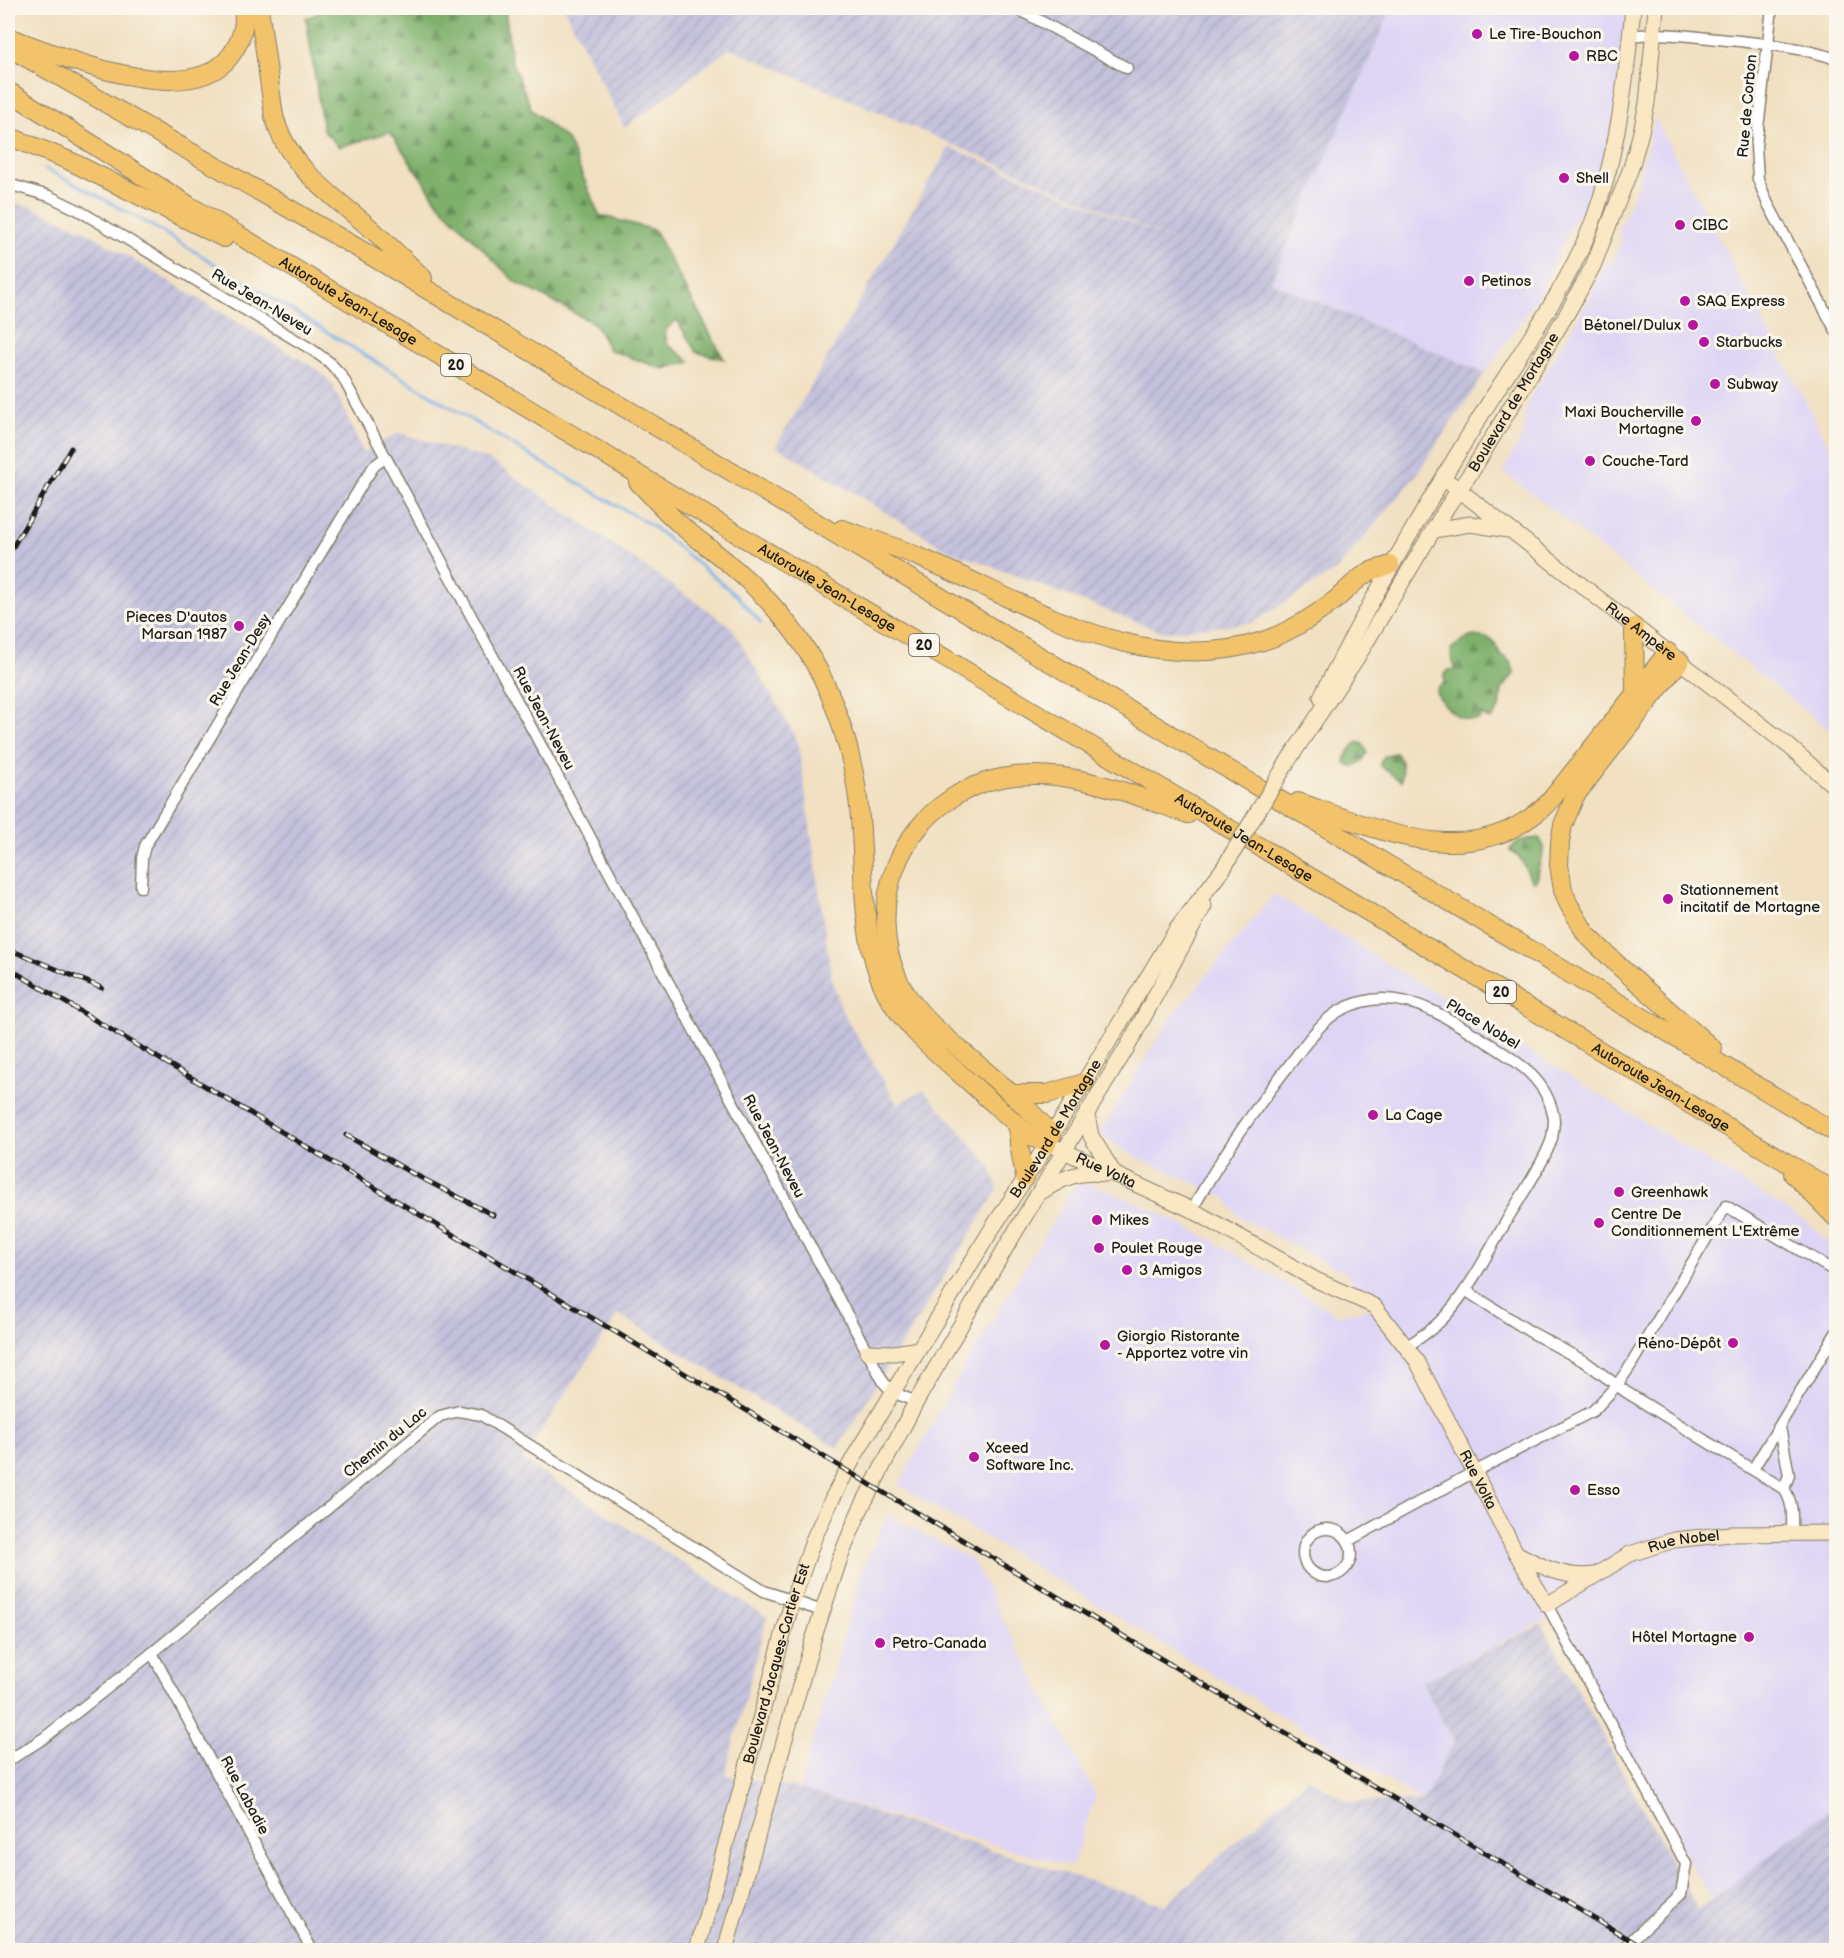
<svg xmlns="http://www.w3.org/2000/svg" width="1844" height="1958" font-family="'Balsamiq Sans',sans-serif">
<defs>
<pattern id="industrial-furrows" width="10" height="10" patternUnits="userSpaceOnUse" patternTransform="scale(1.5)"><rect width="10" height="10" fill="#c3c1db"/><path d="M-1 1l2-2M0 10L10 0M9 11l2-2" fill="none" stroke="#a7a5bb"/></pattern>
<pattern id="forest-firs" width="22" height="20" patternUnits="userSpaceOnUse" patternTransform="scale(1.5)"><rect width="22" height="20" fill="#7eb06c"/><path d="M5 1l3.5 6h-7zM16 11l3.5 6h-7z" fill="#668e58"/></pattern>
</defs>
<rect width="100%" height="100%" fill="#fbf7ec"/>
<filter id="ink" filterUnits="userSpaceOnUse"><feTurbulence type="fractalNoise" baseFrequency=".0167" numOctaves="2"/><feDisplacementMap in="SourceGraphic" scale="12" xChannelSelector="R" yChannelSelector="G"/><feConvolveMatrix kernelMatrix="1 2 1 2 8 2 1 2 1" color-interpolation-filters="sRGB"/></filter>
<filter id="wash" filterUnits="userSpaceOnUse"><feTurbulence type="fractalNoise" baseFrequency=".008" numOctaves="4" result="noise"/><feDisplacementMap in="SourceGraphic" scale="24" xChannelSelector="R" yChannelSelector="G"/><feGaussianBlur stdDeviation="1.35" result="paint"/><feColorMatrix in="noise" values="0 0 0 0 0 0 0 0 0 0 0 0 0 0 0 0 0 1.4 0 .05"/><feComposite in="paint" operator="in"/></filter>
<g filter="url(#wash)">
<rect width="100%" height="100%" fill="#f1e0c1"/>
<!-- built -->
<g fill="#ded5f5">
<polygon points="1392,8 1627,8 1620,71 1606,158 1592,204 1576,216 1540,293 1485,373 1271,282"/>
<polygon points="1655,118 1836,460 1836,735 1503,471 1523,435 1526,405 1583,310 1606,263 1612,264 1621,241 1619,230 1636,189"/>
<polygon points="1274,894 1807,1222 1836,1250 1836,1805 1712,1901 1550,1618 1421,1682 1454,1741 1423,1801 899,1485 958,1377 1075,1185 1088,1183 1138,1203 1212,1240 1338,1315 1370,1308 1347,1274 1238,1216 1226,1198 1130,1154 1099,1133 1169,1021"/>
<polygon points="887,1515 972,1560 1096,1795 1072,1867 799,1789 862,1570"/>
</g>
<!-- industrial -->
<g fill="url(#industrial-furrows)">
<polygon points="564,8 1392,8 1271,282 1485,373 1412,481 1336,570 1253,623 1163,632 946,549 776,446 949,147 1201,252 730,48 625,128"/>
<polygon points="8,202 32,207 85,231 318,370 332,383 363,452 399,433 490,460 731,626 798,741 832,980 843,1012 897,1104 924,1090 990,1165 998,1189 837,1448 618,1314 522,1460 767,1617 725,1775 800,1789 1165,1905 1308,1778 1347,1802 1423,1801 1454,1741 1421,1682 1542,1624 1698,1910 1836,1805 1836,1950 8,1950"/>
</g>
<!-- forest -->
<g fill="url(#forest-firs)" stroke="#4d6644" stroke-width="1.5">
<polygon points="332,8 505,8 511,60 532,110 568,141 599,215 654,230 724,359 696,352 677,320 665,330 667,344 691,362 663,369 609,350 595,324 514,281 439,204 390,132 339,147 323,130 306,18"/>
<path d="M 1474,636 C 1491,638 1494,638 1500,655 C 1509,658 1513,664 1514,674 L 1502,688 L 1500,707 L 1491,720 L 1482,715 L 1478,720 C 1459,722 1445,708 1436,692 L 1438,687 L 1445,682 L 1444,675 L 1449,670 L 1456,669 L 1452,660 L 1451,649 L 1463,640 Z"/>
<path d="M 1358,742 L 1363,744 L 1367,752 C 1364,760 1359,767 1350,766 L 1345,763 C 1345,753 1351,747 1358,742 Z"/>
<path d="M 1396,753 C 1402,759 1403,773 1401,781 L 1380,766 C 1381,756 1387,754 1396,753 Z"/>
<path d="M 1539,838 C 1548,849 1541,854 1539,866 C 1537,871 1537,876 1536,881 L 1532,882 L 1520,858 L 1510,850 C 1517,839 1527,839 1539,838 Z"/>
</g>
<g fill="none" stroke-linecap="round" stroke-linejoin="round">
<!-- stream -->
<polyline stroke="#78afe7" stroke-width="3" points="45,169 76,184 156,228 534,458 651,525 736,595 761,623"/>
</g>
</g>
<g filter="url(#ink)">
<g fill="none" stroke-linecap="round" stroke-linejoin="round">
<defs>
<g id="street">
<polyline points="1016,8 1127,68"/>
<polyline points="1772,8 1756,146 1758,179 1767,202 1836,331"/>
<path d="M 1630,36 C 1659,32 1688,36 1718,39 C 1757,43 1799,46 1836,59"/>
<polyline points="8,184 49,196 78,210 311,349 329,362 342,376 884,1383 893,1392 916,1402"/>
<polyline points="141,887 142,858 145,846 364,481 374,466 386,457"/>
<path d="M 1192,1210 C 1220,1158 1254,1110 1290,1064 C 1305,1045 1318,1024 1339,1011 C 1352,1004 1368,999 1383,999 C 1420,999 1451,1020 1482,1039 C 1514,1059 1549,1079 1554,1120 C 1554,1125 1553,1132 1552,1138 C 1546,1159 1523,1193 1511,1213 C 1491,1247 1473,1284 1448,1313 C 1436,1327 1421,1337 1406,1347"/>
<path d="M 1465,1290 L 1529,1331 L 1587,1363 L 1626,1392 L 1784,1489 C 1794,1503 1792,1518 1792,1534"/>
<polyline points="1780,1427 1789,1475 1784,1489"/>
<polyline points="1753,1469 1836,1333"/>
<circle cx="1327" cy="1553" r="24"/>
<polyline points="1348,1541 1474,1472 1593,1411 1617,1385 1629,1368 1726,1206 1836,1272"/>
<polyline points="1547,1605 1686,1864 1681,1894 1621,1950"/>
<polyline points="152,1653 312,1950"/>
<polyline points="8,1761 44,1738 152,1653 440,1416 459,1411 481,1415 764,1591 822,1611"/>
</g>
<g id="secondary">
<path id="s1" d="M 1450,483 L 1790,747 L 1836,788"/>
<polyline points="1434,530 1470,524 1508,530"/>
<path d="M 1321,697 C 1371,598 1427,503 1485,409 C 1522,349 1568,287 1593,221 C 1618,152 1626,80 1633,8"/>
<path id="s2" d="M 1288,761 L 1358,656 L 1447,507 L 1472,471 L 1509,410 L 1569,310 L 1593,266 L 1631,168 L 1641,132 L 1647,103 L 1656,8"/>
<polyline points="1087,1114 1091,1136 1115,1175"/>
<path id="s3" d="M 1055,1147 L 1192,1210 L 1316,1280 L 1374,1306 L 1417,1361 L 1516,1553 L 1547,1605 L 1630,1554 L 1674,1540 L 1730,1534 L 1836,1533"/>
<path d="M 1041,1192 C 1064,1177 1078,1171 1106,1174"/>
<polyline points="867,1352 894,1353 919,1349"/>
<path d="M 1518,1554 C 1542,1567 1566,1579 1594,1575"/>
<path id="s4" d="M 697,1950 L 792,1602 L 814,1538 L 832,1499 L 854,1457 L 893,1392 L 993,1227 L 1033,1167 L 1158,960 L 1177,929 L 1223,869"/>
<polyline points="725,1950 813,1640 840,1558 859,1512 916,1402 1009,1242 1129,1044 1204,906"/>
</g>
<g id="highway">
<path d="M 259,8 L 274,116 C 286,165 332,195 369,227 C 387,243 405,261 423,278"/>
<path d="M 8,37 C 60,56 190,112 231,55 C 241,41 246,25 243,8"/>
<polyline points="8,47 356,247 1836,1133"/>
<path id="s5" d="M 8,91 L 190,206 L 1836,1192"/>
<polyline points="8,136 70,161 224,238"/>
<path d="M 638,482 C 653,497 667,514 683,527 C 698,540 714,551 729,564 C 765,594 799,633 821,675 C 843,720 856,768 860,818 C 865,874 860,946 888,996 C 905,1026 932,1049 958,1072 C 982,1093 1005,1114 1029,1135 L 1047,1144"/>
<path d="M 842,529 C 868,538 894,546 919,557 C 1029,603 1139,680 1263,641 C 1288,633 1313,617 1334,601 C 1345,592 1356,579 1369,572 C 1375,569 1384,568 1390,565"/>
<polyline points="1634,627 1635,692"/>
<polyline points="1680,661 1575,796 1563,825 1560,842 1559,865 1563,890 1568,903 1586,934 1621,968 1713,1049"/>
<path d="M 1298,802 C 1383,831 1475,876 1550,801 L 1668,652"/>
<polyline points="1011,1094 1047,1094 1084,1083"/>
<polyline points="1018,1125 1019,1144 1025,1177"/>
<path d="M 1052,1135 C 1026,1104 993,1078 962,1051 C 938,1031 913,1010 899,981 C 882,946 881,902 896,866 C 906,840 925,816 949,800 C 1024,749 1112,787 1188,814"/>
<polyline points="1793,1174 1836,1218"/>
</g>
</defs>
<!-- street casing -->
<use href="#street" stroke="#867e6e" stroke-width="13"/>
<!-- secondary casing -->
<use href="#secondary" stroke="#867e6e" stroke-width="17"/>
<!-- highway casing -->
<use href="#highway" stroke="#867e6e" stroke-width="20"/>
<!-- street -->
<use href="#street" stroke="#fff" stroke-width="10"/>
<!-- secondary -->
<use href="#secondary" stroke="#fae7c3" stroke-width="15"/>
<!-- highway -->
<use href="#highway" stroke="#f2c36a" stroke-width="18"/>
<defs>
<g id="rail">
<polyline points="8,555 71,448"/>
<polyline points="8,949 102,988"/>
<polyline points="8,968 1647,1950"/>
<polyline points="346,1135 408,1171 493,1215"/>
</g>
</defs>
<!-- rail casing -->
<use href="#rail" stroke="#1c1c1c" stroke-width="5"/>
<!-- rail -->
<use href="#rail" stroke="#fbf7ec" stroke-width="3" stroke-dasharray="9" stroke-linecap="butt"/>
<defs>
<polyline id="secondary-bridge" points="1223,869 1288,761"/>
</defs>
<!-- secondary-bridge casing -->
<use href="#secondary-bridge" stroke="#867e6e" stroke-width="17" stroke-linecap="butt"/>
<!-- secondary-bridge -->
<use href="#secondary-bridge" stroke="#fae7c3" stroke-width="15"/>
</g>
</g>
<!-- markers -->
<g fill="#b5179e" stroke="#fbf7ec" stroke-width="2">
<circle cx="1477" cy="34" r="6"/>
<circle cx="1574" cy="56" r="6"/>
<circle cx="1564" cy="178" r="6"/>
<circle cx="1680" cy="225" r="6"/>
<circle cx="1469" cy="281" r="6"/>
<circle cx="1685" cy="301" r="6"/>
<circle cx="1693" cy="325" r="6"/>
<circle cx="1704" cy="342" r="6"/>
<circle cx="1715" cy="384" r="6"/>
<circle cx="1696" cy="421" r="6"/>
<circle cx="1590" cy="461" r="6"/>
<circle cx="239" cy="626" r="6"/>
<circle cx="1668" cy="899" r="6"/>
<circle cx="1373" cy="1115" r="6"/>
<circle cx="1619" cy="1192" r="6"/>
<circle cx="1097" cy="1220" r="6"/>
<circle cx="1599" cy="1223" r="6"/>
<circle cx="1099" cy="1248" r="6"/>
<circle cx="1127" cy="1270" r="6"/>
<circle cx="1733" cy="1343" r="6"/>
<circle cx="1105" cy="1345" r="6"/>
<circle cx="974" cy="1457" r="6"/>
<circle cx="1575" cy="1490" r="6"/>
<circle cx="1749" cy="1637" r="6"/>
<circle cx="880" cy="1643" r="6"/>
</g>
<g text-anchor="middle" stroke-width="6" stroke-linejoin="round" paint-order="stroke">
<!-- shield labels -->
<g fill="#fbf7ec" stroke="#5f5e5a" stroke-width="1.5">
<rect x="441" y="354" width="30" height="22" rx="4.5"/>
<rect x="909" y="634" width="30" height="22" rx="4.5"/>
<rect x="1486" y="981" width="30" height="22" rx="4.5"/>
</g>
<g font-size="14" font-weight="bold" fill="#1c1c1c">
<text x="456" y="370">20</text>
<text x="924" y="650">20</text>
<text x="1501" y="997">20</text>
</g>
<!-- poi labels -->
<g font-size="15" fill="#1c1c1c" stroke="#fbf7ec" text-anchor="start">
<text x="1489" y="39">Le Tire-Bouchon</text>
<text x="1586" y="61">RBC</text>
<text x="1576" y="183">Shell</text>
<text x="1692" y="230">CIBC</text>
<text x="1481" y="286">Petinos</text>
<text x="1697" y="306">SAQ Express</text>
<text x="1681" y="330" text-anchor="end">Bétonel/Dulux</text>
<text x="1716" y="347">Starbucks</text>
<text x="1727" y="389">Subway</text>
<text x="1684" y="417" text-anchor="end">Maxi Boucherville<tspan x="1684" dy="17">Mortagne</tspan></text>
<text x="1602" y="466">Couche-Tard</text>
<text x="227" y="622" text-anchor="end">Pieces D'autos<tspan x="227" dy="17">Marsan 1987</tspan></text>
<text x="1680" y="895">Stationnement<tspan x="1680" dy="17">incitatif de Mortagne</tspan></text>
<text x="1385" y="1120">La Cage</text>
<text x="1631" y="1197">Greenhawk</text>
<text x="1611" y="1219">Centre De<tspan x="1611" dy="17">Conditionnement L'Extrême</tspan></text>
<text x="1109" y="1225">Mikes</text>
<text x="1111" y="1253">Poulet Rouge</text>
<text x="1139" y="1275">3 Amigos</text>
<text x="1117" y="1341">Giorgio Ristorante<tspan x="1117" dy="17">- Apportez votre vin</tspan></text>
<text x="1721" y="1348" text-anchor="end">Réno-Dépôt</text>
<text x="986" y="1453">Xceed<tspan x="986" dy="17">Software Inc.</tspan></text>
<text x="1587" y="1495">Esso</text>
<text x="1737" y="1642" text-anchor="end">Hôtel Mortagne</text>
<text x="892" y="1648">Petro-Canada</text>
</g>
<!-- street labels -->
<g font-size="15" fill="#1c1c1c" stroke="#fbf7ec">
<text transform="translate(1747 106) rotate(-85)" y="5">Rue de Corbon</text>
<text dy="5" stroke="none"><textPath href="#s5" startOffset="400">Autoroute Jean-Lesage</textPath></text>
<text transform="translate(262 302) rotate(31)" y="5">Rue Jean-Neveu</text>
<text dy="5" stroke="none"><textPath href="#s2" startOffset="424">Boulevard de Mortagne</textPath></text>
<text dy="5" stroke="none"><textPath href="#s5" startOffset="958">Autoroute Jean-Lesage</textPath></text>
<text dy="5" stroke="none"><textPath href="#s1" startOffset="242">Rue Ampère</textPath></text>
<text transform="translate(240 660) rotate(-59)" y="5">Rue Jean-Desy</text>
<text transform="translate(544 718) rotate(62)" y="5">Rue Jean-Neveu</text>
<text dy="5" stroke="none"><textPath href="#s5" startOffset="1444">Autoroute Jean-Lesage</textPath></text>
<text transform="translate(1483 1024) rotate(31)" y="5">Place Nobel</text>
<text dy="5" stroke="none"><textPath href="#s5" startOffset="1930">Autoroute Jean-Lesage</textPath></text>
<text dy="5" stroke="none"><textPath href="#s4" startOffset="904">Boulevard de Mortagne</textPath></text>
<text transform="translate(774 1146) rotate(62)" y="5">Rue Jean-Neveu</text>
<text dy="5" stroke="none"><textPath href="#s3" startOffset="56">Rue Volta</textPath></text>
<text transform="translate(385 1442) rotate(-39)" y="5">Chemin du Lac</text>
<text dy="5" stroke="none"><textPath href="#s3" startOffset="560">Rue Volta</textPath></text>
<text dy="5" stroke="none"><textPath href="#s3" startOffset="856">Rue Nobel</textPath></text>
<text dy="5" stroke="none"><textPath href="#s4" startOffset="297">Boulevard Jacques-Cartier Est</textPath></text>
<text transform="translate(245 1795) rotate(62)" y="5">Rue Labadie</text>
</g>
</g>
<!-- margin -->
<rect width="1844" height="1958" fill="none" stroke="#fbf7ec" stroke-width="30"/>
</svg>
